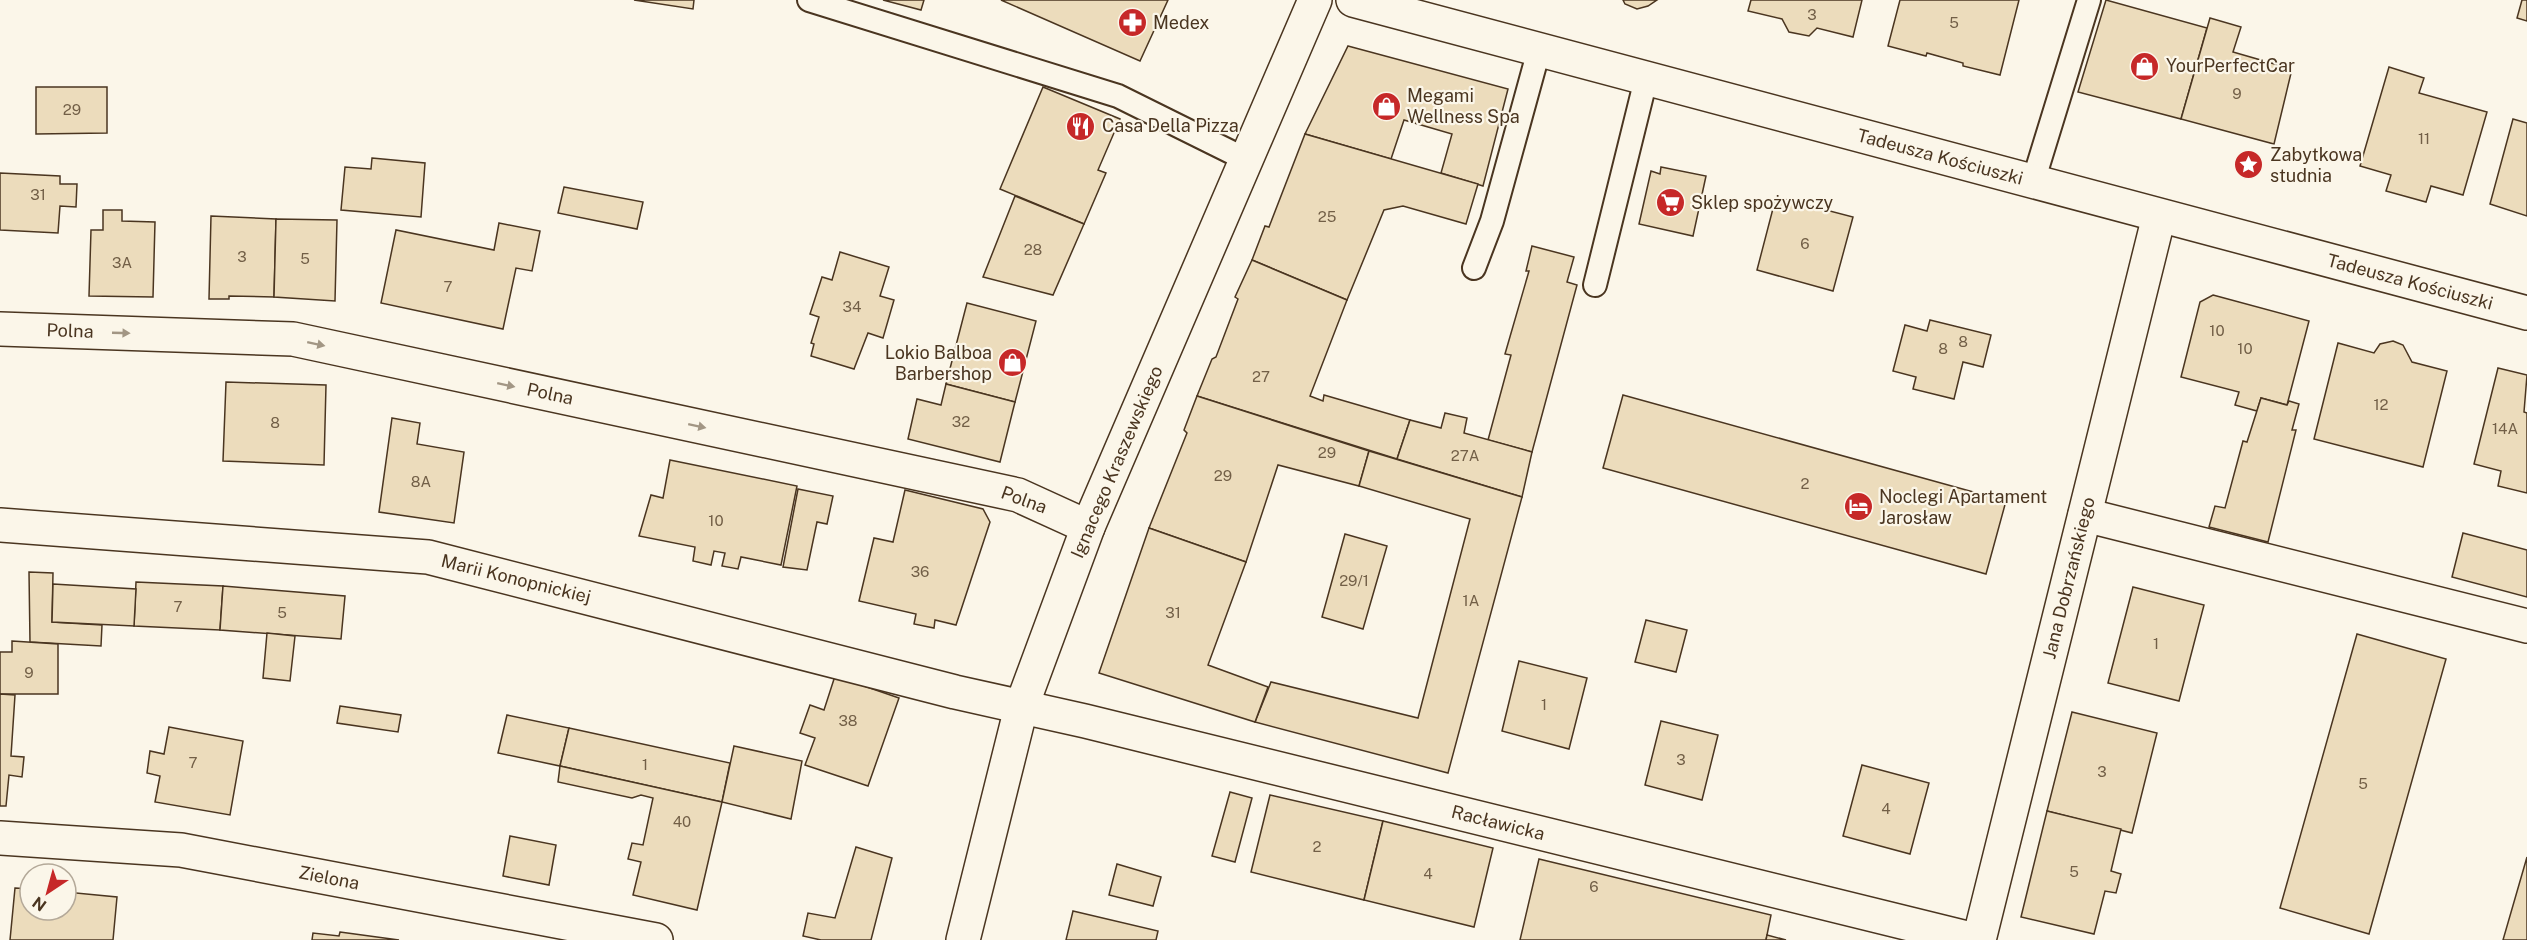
<svg xmlns="http://www.w3.org/2000/svg" width="2527" height="940" font-family="'Public Sans',sans-serif">
<rect width="100%" height="100%" fill="#fbf6e9"/>
<!-- building -->
<g fill="#ecdcbc" stroke="#4a3520" stroke-width="1.5">
<polygon points="634,0 694,0 693,9"/>
<polygon points="883,0 924,0 921,10"/>
<polygon points="1001,0 1168,0 1140,61"/>
<polygon points="1623,0 1657,0 1648,6 1637,9 1625,4"/>
<polygon points="1751,0 1862,0 1853,37 1817,28 1809,36 1789,32 1782,19 1748,11"/>
<polygon points="1900,0 2019,0 2000,75 1963,66 1963,63 1927,53 1926,56 1888,46"/>
<polygon points="2106,0 2207,28 2181,119 2078,92"/>
<polygon points="2522,0 2527,0 2527,21 2517,18"/>
<polygon points="2210,18 2241,27 2233,52 2292,69 2274,144 2181,119"/>
<polygon points="1348,46 1508,89 1483,186 1441,173 1452,134 1404,120 1391,159 1305,134"/>
<polygon points="2389,67 2424,78 2419,93 2487,112 2463,195 2431,186 2426,202 2386,191 2391,175 2360,166"/>
<polygon points="36,87 107,87 107,133 36,134"/>
<polygon points="1043,87 1120,119 1098,170 1106,173 1084,224 1000,189"/>
<polygon points="2513,119 2527,123 2527,216 2490,204"/>
<polygon points="1305,134 1478,184 1466,224 1403,206 1384,210 1347,300 1252,260 1265,226 1269,227"/>
<polygon points="372,158 425,163 421,217 341,210 345,167 371,169"/>
<polygon points="1661,167 1706,176 1693,236 1639,224 1651,171 1660,174"/>
<polygon points="0,173 60,176 60,184 77,184 76,207 60,206 58,233 0,230"/>
<polygon points="564,187 643,202 637,229 558,213"/>
<polygon points="1015,196 1084,224 1053,295 983,277"/>
<polygon points="1776,197 1853,217 1833,291 1757,270"/>
<polygon points="103,210 122,210 122,221 155,222 153,297 89,296 91,230 103,230"/>
<polygon points="211,216 276,219 274,297 229,296 229,299 209,299"/>
<polygon points="276,219 337,220 335,301 274,297"/>
<polygon points="499,223 540,231 532,271 516,268 503,329 381,303 396,230 494,250"/>
<polygon points="1532,246 1574,257 1567,282 1577,285 1532,452 1488,440 1511,355 1505,354 1529,271 1526,271"/>
<polygon points="840,252 889,267 880,296 894,300 883,338 868,333 854,369 811,356 814,344 811,343 819,317 810,314 822,277 832,280"/>
<polygon points="1252,260 1347,300 1310,396 1323,401 1324,395 1410,420 1397,459 1197,396 1212,359 1216,357 1238,299 1235,297"/>
<polygon points="2213,295 2309,321 2287,405 2261,398 2257,411 2235,405 2239,392 2181,377 2200,302"/>
<polygon points="967,303 1036,321 1015,402 946,384"/>
<polygon points="1930,320 1991,335 1983,367 1963,362 1954,399 1913,389 1916,377 1893,371 1905,325 1927,331"/>
<polygon points="2393,341 2403,345 2412,362 2447,371 2423,467 2314,439 2338,343 2374,353 2380,344"/>
<polygon points="2498,368 2527,375 2524,412 2527,413 2527,493 2498,486 2501,471 2474,464"/>
<polygon points="226,382 326,385 324,465 223,461"/>
<polygon points="946,384 1015,402 1000,462 908,439 917,399 941,405"/>
<polygon points="1623,395 2006,501 1986,574 1603,468"/>
<polygon points="1197,396 1369,451 1359,486 1278,465 1246,562 1149,528 1187,433 1184,430"/>
<polygon points="2261,398 2287,405 2289,401 2299,404 2292,430 2296,430 2268,542 2209,527 2215,506 2225,508 2243,441 2247,442"/>
<polygon points="1445,413 1467,418 1464,433 1532,452 1522,497 1397,459 1410,420 1441,428"/>
<polygon points="392,418 420,423 417,444 464,452 454,523 379,512"/>
<polygon points="1369,451 1522,497 1448,773 1255,722 1271,682 1418,718 1470,519 1359,486"/>
<polygon points="670,460 797,486 781,565 741,557 738,569 722,566 725,553 714,551 711,565 693,561 695,547 639,536 651,495 663,498"/>
<polygon points="798,489 833,496 827,524 817,522 807,570 783,567"/>
<polygon points="905,490 983,509 990,522 956,625 935,620 934,628 914,624 916,614 859,601 874,538 893,542"/>
<polygon points="1149,528 1246,562 1208,665 1268,687 1255,722 1099,673"/>
<polygon points="2463,533 2527,550 2527,597 2452,577"/>
<polygon points="1345,534 1387,546 1363,629 1322,617"/>
<polygon points="29,572 53,573 52,622 102,625 101,646 30,642"/>
<polygon points="136,582 223,586 220,630 134,626"/>
<polygon points="53,584 136,589 134,626 52,622"/>
<polygon points="223,586 345,596 341,639 220,630"/>
<polygon points="2133,587 2204,605 2179,701 2108,683"/>
<polygon points="1646,620 1687,630 1676,672 1635,662"/>
<polygon points="267,633 295,636 290,681 263,678"/>
<polygon points="2357,634 2446,659 2369,934 2280,908"/>
<polygon points="12,641 58,644 58,694 0,694 0,652 12,652"/>
<polygon points="1519,661 1587,678 1569,749 1502,731"/>
<polygon points="835,676 899,698 868,786 805,765 815,738 800,733 810,705 824,710"/>
<polygon points="0,694 15,695 11,756 24,757 22,777 9,775 6,806 0,806"/>
<polygon points="340,706 401,715 398,732 337,723"/>
<polygon points="2072,712 2157,733 2132,833 2047,811"/>
<polygon points="507,715 569,728 560,766 498,753"/>
<polygon points="1661,721 1718,735 1702,800 1645,785"/>
<polygon points="169,727 243,741 230,815 155,802 160,776 147,773 150,751 164,754"/>
<polygon points="569,728 730,763 722,802 560,766"/>
<polygon points="734,746 802,761 791,819 722,802"/>
<polygon points="1862,765 1929,783 1910,854 1843,836"/>
<polygon points="560,766 722,802 697,910 633,895 641,862 628,859 632,843 643,845 653,798 641,795 632,798 558,782"/>
<polygon points="1230,792 1252,798 1235,862 1212,856"/>
<polygon points="1270,795 1383,821 1364,900 1251,872"/>
<polygon points="2047,811 2121,829 2111,871 2121,874 2116,893 2105,891 2094,934 2021,917"/>
<polygon points="1383,821 1493,848 1474,927 1364,900"/>
<polygon points="510,836 556,845 549,885 503,876"/>
<polygon points="856,847 892,858 871,940 821,940 803,936 808,913 835,918"/>
<polygon points="2527,857 2527,940 2503,940"/>
<polygon points="1539,859 1771,915 1766,940 1520,940"/>
<polygon points="1117,864 1161,877 1153,906 1109,895"/>
<polygon points="15,888 30,889 30,910 66,910 66,892 117,897 113,940 10,940"/>
<polygon points="1073,911 1158,931 1156,940 1066,940"/>
<polygon points="340,932 399,940 312,940 313,933 339,936"/>
<polygon points="1767,935 1786,940 1766,940"/>
</g>
<g fill="none" stroke-linecap="round" stroke-linejoin="round">
<defs>
<g id="service">
<polyline points="809,0 1118,96 1245,159"/>
<polyline points="2033,182 2089,0"/>
<polyline points="1474,268 1492,221 1539,50"/>
<polyline points="1595,285 1646,79"/>
</g>
<g id="minor">
<polyline points="1353,0 2527,313"/>
<polyline points="0,329 293,339 1018,495 1088,527"/>
<polyline points="2085,515 2527,626"/>
<polyline points="0,525 428,557 955,692 1085,721 1975,940"/>
<polyline points="0,838 181,850 656,940"/>
<polyline points="1979,940 2159,216"/>
</g>
<polyline id="tertiary" points="963,940 1021,708 1088,527 1315,0"/>
</defs>
<!-- service casing -->
<use href="#service" stroke="#4a3520" stroke-width="26"/>
<!-- minor casing -->
<use href="#minor" stroke="#4a3520" stroke-width="36"/>
<!-- tertiary casing -->
<use href="#tertiary" stroke="#4a3520" stroke-width="36"/>
<!-- service -->
<use href="#service" stroke="#fbf6e9" stroke-width="22"/>
<!-- minor -->
<use href="#minor" stroke="#fbf6e9" stroke-width="33"/>
<!-- tertiary -->
<use href="#tertiary" stroke="#fbf6e9" stroke-width="33"/>
</g>
<!-- one-way arrows -->
<defs><path id="oneway-solid" d="M-6-.8H1V-3.2L6.5 0L1 3.2V.8H-6Z" transform="scale(1.5)"/></defs>
<g fill="#a29684">
<use href="#oneway-solid" transform="translate(121 333) rotate(2)"/>
<use href="#oneway-solid" transform="translate(316 344) rotate(12)"/>
<use href="#oneway-solid" transform="translate(506 385) rotate(12)"/>
<use href="#oneway-solid" transform="translate(697 426) rotate(12)"/>
</g>
<!-- icons -->
<defs>
<symbol id="pharmacy-disc" viewBox="-11 -11 22 22"><circle r="9.5" fill="#c62828" stroke="#fbf6e9"/><path d="M-2-6h4v4h4v4h-4v4h-4v-4h-4v-4h4Z" fill="#fff"/></symbol>
<symbol id="shop-disc" viewBox="-11 -11 22 22"><circle r="9.5" fill="#c62828" stroke="#fbf6e9"/><path d="M-5-2.5h2.3a2.7 3.5 0 0 1 5.4 0H5L5.5 6h-11ZM-1.5-2.5h3a1.5 2.3 0 0 0-3 0Z" fill="#fff"/></symbol>
<symbol id="restaurant-disc" viewBox="-11 -11 22 22"><circle r="9.5" fill="#c62828" stroke="#fbf6e9"/><path d="M-5-6h1v4h1v-4h1v4h1v-4h1v5L-1.5 .5V6h-2V.5L-5-1ZM5-6V6H3V1.5H1.5Q1.5-4 5-6Z" fill="#fff"/></symbol>
<symbol id="sight-disc" viewBox="-11 -11 22 22"><circle r="9.5" fill="#c62828" stroke="#fbf6e9"/><path d="M0-6L1.8-2.2L6-1.7L2.9 1.2L3.7 5.4L0 3.3L-3.7 5.4L-2.9 1.2L-6-1.7L-1.8-2.2Z" fill="#fff"/></symbol>
<symbol id="supermarket-disc" viewBox="-11 -11 22 22"><circle r="9.5" fill="#c62828" stroke="#fbf6e9"/><path d="M-6-5.5h2.5l.6 2H6L4.5 2H-2.5L-4.4-4H-6ZM-1.5 3.2a1.3 1.3 0 1 0 .1 0ZM3 3.2a1.3 1.3 0 1 0 .1 0Z" fill="#fff"/></symbol>
<symbol id="hotel-disc" viewBox="-11 -11 22 22"><circle r="9.5" fill="#c62828" stroke="#fbf6e9"/><path d="M-6-4.5h1.5V1H6V5H4.5V3h-9V5H-6ZM-4 0a1.8 1.8 0 1 1 3.6 0ZM.5 0V-2.5h3Q6-2.5 6 0Z" fill="#fff"/></symbol>
</defs>
<g fill-rule="evenodd">
<use href="#pharmacy-disc" x="1116" y="6" width="33" height="33"/>
<use href="#shop-disc" x="2128" y="50" width="33" height="33"/>
<use href="#shop-disc" x="1370" y="90" width="33" height="33"/>
<use href="#restaurant-disc" x="1064" y="110" width="33" height="33"/>
<use href="#sight-disc" x="2232" y="148" width="33" height="33"/>
<use href="#supermarket-disc" x="1654" y="186" width="33" height="33"/>
<use href="#shop-disc" x="996" y="346" width="33" height="33"/>
<use href="#hotel-disc" x="1842" y="490" width="33" height="33"/>
</g>
<g text-anchor="middle" stroke-width="4.5" stroke-linejoin="round" paint-order="stroke">
<!-- number labels -->
<g font-size="15" fill="#725f47">
<text x="1812" y="20">3</text>
<text x="1954" y="28">5</text>
<text x="2237" y="99">9</text>
<text x="72" y="115">29</text>
<text x="2424" y="144">11</text>
<text x="38" y="200">31</text>
<text x="1327" y="222">25</text>
<text x="1805" y="249">6</text>
<text x="1033" y="255">28</text>
<text x="242" y="262">3</text>
<text x="305" y="264">5</text>
<text x="122" y="268">3A</text>
<text x="448" y="292">7</text>
<text x="852" y="312">34</text>
<text x="2217" y="336">10</text>
<text x="1963" y="347">8</text>
<text x="1943" y="354">8</text>
<text x="2245" y="354">10</text>
<text x="1261" y="382">27</text>
<text x="2381" y="410">12</text>
<text x="961" y="427">32</text>
<text x="275" y="428">8</text>
<text x="2505" y="434">14A</text>
<text x="1327" y="458">29</text>
<text x="1465" y="461">27A</text>
<text x="1223" y="481">29</text>
<text x="421" y="487">8A</text>
<text x="1805" y="489">2</text>
<text x="716" y="526">10</text>
<text x="920" y="577">36</text>
<text x="1354" y="586">29/1</text>
<text x="1471" y="606">1A</text>
<text x="178" y="612">7</text>
<text x="282" y="618">5</text>
<text x="1173" y="618">31</text>
<text x="2156" y="649">1</text>
<text x="29" y="678">9</text>
<text x="1544" y="710">1</text>
<text x="848" y="726">38</text>
<text x="1681" y="765">3</text>
<text x="193" y="768">7</text>
<text x="645" y="770">1</text>
<text x="2102" y="777">3</text>
<text x="2363" y="789">5</text>
<text x="1886" y="814">4</text>
<text x="682" y="827">40</text>
<text x="1317" y="852">2</text>
<text x="2074" y="877">5</text>
<text x="1428" y="879">4</text>
<text x="1594" y="892">6</text>
</g>
<!-- poi labels -->
<g font-size="18" fill="#4a3520" stroke="#fbf6e9" text-anchor="start">
<text x="1153" y="29">Medex</text>
<text x="2166" y="72">YourPerfectCar</text>
<text x="1407" y="102">Megami<tspan x="1407" dy="21">Wellness Spa</tspan></text>
<text x="1102" y="132">Casa Della Pizza</text>
<text x="2270" y="161">Zabytkowa<tspan x="2270" dy="21">studnia</tspan></text>
<text x="1691" y="209">Sklep spożywczy</text>
<text x="992" y="359" text-anchor="end">Lokio Balboa<tspan x="992" dy="21">Barbershop</tspan></text>
<text x="1879" y="503">Noclegi Apartament<tspan x="1879" dy="21">Jarosław</tspan></text>
</g>
<!-- street labels -->
<g font-size="18" fill="#4a3520" stroke="#fbf6e9">
<text transform="translate(1940 157) rotate(15)" y="6">Tadeusza Kościuszki</text>
<text transform="translate(2410 282) rotate(15)" y="6">Tadeusza Kościuszki</text>
<text transform="translate(70 331) rotate(2)" y="6">Polna</text>
<text transform="translate(550 394) rotate(12)" y="6">Polna</text>
<text transform="translate(1117 462) rotate(-67)" y="6">Ignacego Kraszewskiego</text>
<text transform="translate(1024 500) rotate(20)" y="6">Polna</text>
<text transform="translate(2069 578) rotate(-76)" y="6">Jana Dobrzańskiego</text>
<text transform="translate(516 579) rotate(14)" y="6">Marii Konopnickiej</text>
<text transform="translate(1498 823) rotate(14)" y="6">Racławicka</text>
<text transform="translate(329 878) rotate(11)" y="6">Zielona</text>
</g>
</g>
<!-- north arrow -->
<g transform="translate(48 892) rotate(216)"><circle r="28" fill="#fbf6e9" stroke="#b4a999" stroke-width="1.5"/>
<path d="M0-4.5L10 22L0 15L-10 22Z" fill="#c62828"/>
<text y="-9" font-size="16" font-weight="bold" text-anchor="middle" fill="#4a3520">N</text>
</g>
</svg>
